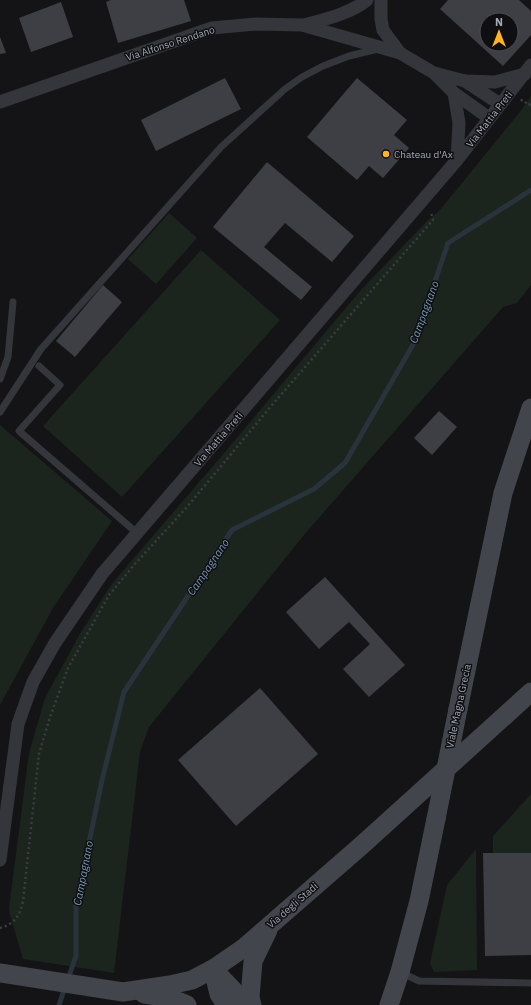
<svg xmlns="http://www.w3.org/2000/svg" width="531" height="1005" font-family="'IBM Plex Sans',sans-serif">
<rect width="100%" height="100%" fill="#141416"/>
<!-- green -->
<g fill="#1b241d">
<polygon points="531,96 531,285 517,303 503,307 304,535 149,727 140,752 114,973 23,959 10,915 9,908 29,753 45,698 81,632 109,588 120,574 219,459 360,291 428,220 440,210 523,108"/>
<polygon points="169,213 197,238 156,284 128,259"/>
<polygon points="201,250 280,320 122,497 43,426"/>
<polygon points="0,425 112,521 53,608 0,705"/>
<polygon points="531,794 531,853 493,853 493,836"/>
<polygon points="476,849 477,970 434,972 430,963 447,885"/>
</g>
<g fill="none" stroke-linecap="round" stroke-linejoin="round">
<!-- stream -->
<g stroke="#29333b" stroke-width="5">
<polyline points="68,979 76,956 76,906 102,780 124,692 232,530 314,489 345,463 414,343 448,243 531,190"/>
<polyline points="59,1005 65,987"/>
</g>
</g>
<!-- building -->
<g fill="#3e3f44" fill-rule="evenodd">
<polygon points="111,0 184,0 191,21 118,43 106,2"/>
<path d="M 448,0 L 519,0 L 531,11 L 531,35 L 503,66 L 440,9 ZM 487,20 L 511,20 L 511,44 L 487,44 Z"/>
<polygon points="61,2 73,37 31,52 19,18"/>
<polygon points="0,37 6,53 0,54"/>
<polygon points="225,78 241,109 156,151 141,120"/>
<polygon points="357,78 407,120 394,135 409,148 383,178 369,166 357,180 307,137"/>
<polygon points="267,162 354,236 332,262 285,223 264,247 312,287 301,300 213,227"/>
<polygon points="103,285 122,302 75,357 56,341"/>
<polygon points="439,411 457,427 432,455 414,438"/>
<polygon points="325,577 405,665 369,697 343,669 370,644 349,622 319,649 286,612"/>
<polygon points="260,688 318,754 236,826 178,760"/>
<polygon points="483,853 531,853 531,955 485,956"/>
</g>
<g fill="none" stroke-linecap="round" stroke-linejoin="round">
<!-- path -->
<g stroke="#3a3d42" stroke-width="2.5" stroke-dasharray="2 3" stroke-linecap="butt">
<polyline points="521,101 522,100 529,105 531,103"/>
<path d="M 0,928 C 15,924 20,915 23,901 L 39,754 L 50,717 L 68,668 L 109,595 L 135,564 L 187,507 L 272,405 L 433,220 L 431,212"/>
</g>
<!-- lane -->
<g stroke="#34363b" stroke-width="7">
<polyline points="39,366 60,385 19,431 137,533"/>
<polyline points="0,379 8,357 13,302"/>
<polyline points="0,412 41,349 221,147 285,89 302,77 323,66 349,56 378,49"/>
<polyline points="400,972 419,981 531,983"/>
</g>
<!-- street -->
<g stroke="#34363b" stroke-width="13">
<polyline points="381,0 381,19 383,30 400,53"/>
<path d="M 304,25 C 326,19 349,14 367,0"/>
<polyline points="465,81 500,104"/>
<polyline points="454,93 489,118"/>
<polyline points="0,102 212,28 257,24 302,25 400,53 434,73"/>
<polyline points="457,160 459,123 454,93 434,73 465,81 495,82 525,74"/>
<polyline points="0,860 18,724 33,682 55,643 102,574 457,160 531,65"/>
</g>
<!-- secondary -->
<g stroke="#42454b" stroke-width="19">
<polyline points="458,709 503,493 531,408"/>
<polyline points="213,969 233,990 241,1005"/>
<polyline points="213,969 219,994 226,1005"/>
<polyline points="0,973 123,992 170,985 192,980 213,969 245,947 362,845 531,692"/>
<path d="M 144,994 C 159,996 174,999 187,1005"/>
<polyline points="252,1005 250,997 253,961 268,930"/>
<polyline points="389,1005 400,972 419,901 436,819"/>
</g>
<!-- secondary-bridge -->
<polyline stroke="#42454b" stroke-width="19" points="436,819 458,709"/>
</g>
<!-- markers -->
<circle fill="#ffb423" stroke="#0f0f11" stroke-width="1.5" cx="386" cy="154" r="4"/>
<g text-anchor="middle" stroke-width="3" stroke-linejoin="round" paint-order="stroke">
<!-- street labels -->
<g font-size="10" fill="#a4aab8" stroke="#0f0f11">
<text transform="translate(170 43) rotate(-18)" y="4">Via Alfonso Rendano</text>
<text transform="translate(489 119) rotate(-52)" y="4">Via Mattia Preti</text>
<text transform="translate(218 439) rotate(-49)" y="4">Via Mattia Preti</text>
<text transform="translate(458 706) rotate(-78)" y="4">Viale Magna Grecia</text>
<text transform="translate(292 905) rotate(-41)" y="4">Via degli Stadi</text>
</g>
<!-- poi labels -->
<g font-size="10" fill="#a4aab8" stroke="#0f0f11" text-anchor="start">
<text x="394" y="158">Chateau d'Ax</text>
</g>
<!-- water labels -->
<g font-size="11" font-style="italic" fill="#7799b6" stroke="#0f0f11">
<text transform="translate(424 312) rotate(-70)" y="4">Campagnano</text>
<text transform="translate(208 567) rotate(-56)" y="4">Campagnano</text>
<text transform="translate(83 873) rotate(-79)" y="4">Campagnano</text>
</g>
</g>
<!-- north arrow -->
<g transform="translate(499 32)"><circle r="19" fill="#0f0f11" stroke="#4b4d54"/>
<path d="M0-3L7 15L0 10L-7 15Z" fill="#ffb423"/>
<text y="-6" font-size="11" font-weight="bold" text-anchor="middle" fill="#a4aab8">N</text>
</g>
</svg>
